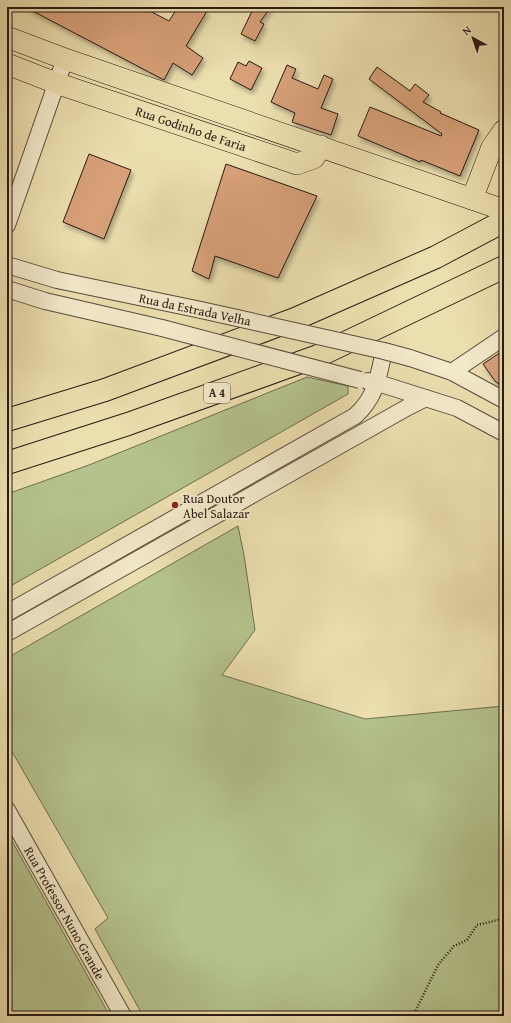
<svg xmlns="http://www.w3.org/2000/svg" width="511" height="1023" font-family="'Gentium Book Plus',serif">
<defs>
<filter id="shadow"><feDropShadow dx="2.5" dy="4" stdDeviation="2" flood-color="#0004"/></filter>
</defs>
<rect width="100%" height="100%" fill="#ecdfaf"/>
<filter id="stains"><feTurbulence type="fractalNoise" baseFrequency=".005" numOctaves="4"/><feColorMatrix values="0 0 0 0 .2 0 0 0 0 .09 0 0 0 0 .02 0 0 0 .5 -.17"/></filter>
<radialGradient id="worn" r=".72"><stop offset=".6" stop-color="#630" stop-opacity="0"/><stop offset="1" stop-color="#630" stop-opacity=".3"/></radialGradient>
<!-- green -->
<g fill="#b4c28d" stroke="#6e6e50">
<polygon points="307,377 348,386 348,394 7,588 7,494 89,465"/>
<polygon points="238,526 244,555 255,630 222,675 365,719 504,706 504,1016 143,1016 95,929 108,918 7,743 7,658"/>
<polygon points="7,832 110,1016 7,1016"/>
</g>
<!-- building -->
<g fill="#d7a078" stroke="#281a14" filter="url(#shadow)">
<polygon points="25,7 142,7 169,21 178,7 201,7 207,11 186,46 203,58 192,75 173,63 164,80"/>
<polygon points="254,7 271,7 260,22 264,24 255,41 241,34"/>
<polygon points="249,61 262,68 251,90 230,79 238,62 246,66"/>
<polygon points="287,65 296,69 292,78 318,89 324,75 333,79 321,108 338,114 331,135 292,122 295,113 271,102"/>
<polygon points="377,67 410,91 415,84 429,95 423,102 441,112 440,113 479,130 460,176 421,160 420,162 358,136 370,107 441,136 442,134 369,79"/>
<polygon points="89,154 131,170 104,239 63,222"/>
<polygon points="226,164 317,196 278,278 215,256 209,279 192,271"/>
<polygon points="504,350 504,388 495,381 483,364"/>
</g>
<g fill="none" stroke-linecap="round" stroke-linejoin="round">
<defs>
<g id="minor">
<polyline points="7,225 65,59"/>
<polyline points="7,265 57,280 201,310"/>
<polyline points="7,289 45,301 162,328"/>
<polyline points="410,358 452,372 504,400"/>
<polyline points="452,372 504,337"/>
<polyline points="368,381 378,383 457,408 504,433"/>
<path d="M 7,613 L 355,416 C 376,397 378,378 384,351"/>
<polyline points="7,633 408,407 426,398"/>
<path id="s1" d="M 7,810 L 123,1016"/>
</g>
<g id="major">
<polyline points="7,37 65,59 504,210"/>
<path id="s2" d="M 7,64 L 56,83 L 297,164 L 314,158 L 321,146"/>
<polyline points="472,199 492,147 504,130"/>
</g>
<g id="highway">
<polyline points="7,420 105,390 295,319 436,257 504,221"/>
<polyline points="7,463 128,424 318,356 504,267"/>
</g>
</defs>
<!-- minor casing -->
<use href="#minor" stroke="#594b3b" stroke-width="18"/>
<!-- major casing -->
<use href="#major" stroke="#281a14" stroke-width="22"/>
<!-- highway casing -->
<use href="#highway" stroke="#281a14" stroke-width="24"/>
<!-- path -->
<g stroke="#281a14" stroke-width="2.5" stroke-dasharray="1 2" stroke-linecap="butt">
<polyline points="7,1014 26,1016"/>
<polyline points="413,1016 438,965 454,946 467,940 477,925 498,920 504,921"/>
</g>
<!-- minor -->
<use href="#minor" stroke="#f3eacb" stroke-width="16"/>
<!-- major -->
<use href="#major" stroke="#ecdfaf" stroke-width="21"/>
<!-- highway -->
<use href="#highway" stroke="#ecdfaf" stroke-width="22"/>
<defs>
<g id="minor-bridge">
<polyline points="201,310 384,351 410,358"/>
<polyline points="162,328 360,380"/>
</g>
</defs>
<!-- minor-bridge casing -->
<use href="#minor-bridge" stroke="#594b3b" stroke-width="18" stroke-linecap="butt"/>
<!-- minor-bridge -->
<use href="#minor-bridge" stroke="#f3eacb" stroke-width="16"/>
</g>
<!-- markers -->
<circle fill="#8f2418" stroke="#f3eacb" stroke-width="1.5" cx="175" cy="505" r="4"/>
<g text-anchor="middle" stroke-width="3.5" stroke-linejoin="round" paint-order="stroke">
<!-- shield labels -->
<rect fill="#f3eacb" stroke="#65584b" stroke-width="1" x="204" y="383" width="26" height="20" rx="3"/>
<g font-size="12" font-weight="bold" fill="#281a14">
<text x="217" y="397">A 4</text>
</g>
<!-- street labels -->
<g font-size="13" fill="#281a14" stroke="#f3eacb">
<text dy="5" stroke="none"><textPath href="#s2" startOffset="195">Rua Godinho de Faria</textPath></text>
<text transform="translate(195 309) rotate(12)" y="5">Rua da Estrada Velha</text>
<text dy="5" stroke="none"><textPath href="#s1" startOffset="118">Rua Professor Nuno Grande</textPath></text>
</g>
<!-- poi labels -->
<g font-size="13" fill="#281a14" stroke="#f3eacb" text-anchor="start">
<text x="183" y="503">Rua Doutor<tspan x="183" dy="15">Abel Salazar</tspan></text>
</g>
</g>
<!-- margin -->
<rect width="511" height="1023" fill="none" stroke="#ecdfaf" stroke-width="24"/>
<rect x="8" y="8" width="495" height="1007" fill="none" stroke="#281a14" stroke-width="2"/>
<rect x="12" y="12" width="487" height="999" fill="none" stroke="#281a14"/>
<!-- north arrow -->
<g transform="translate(473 38) rotate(320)" stroke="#f3eacb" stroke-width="3" paint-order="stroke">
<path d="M0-3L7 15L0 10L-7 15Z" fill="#281a14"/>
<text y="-6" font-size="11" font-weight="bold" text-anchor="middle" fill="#281a14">N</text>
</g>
<rect width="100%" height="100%" filter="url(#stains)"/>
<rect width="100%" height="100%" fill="url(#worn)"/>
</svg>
